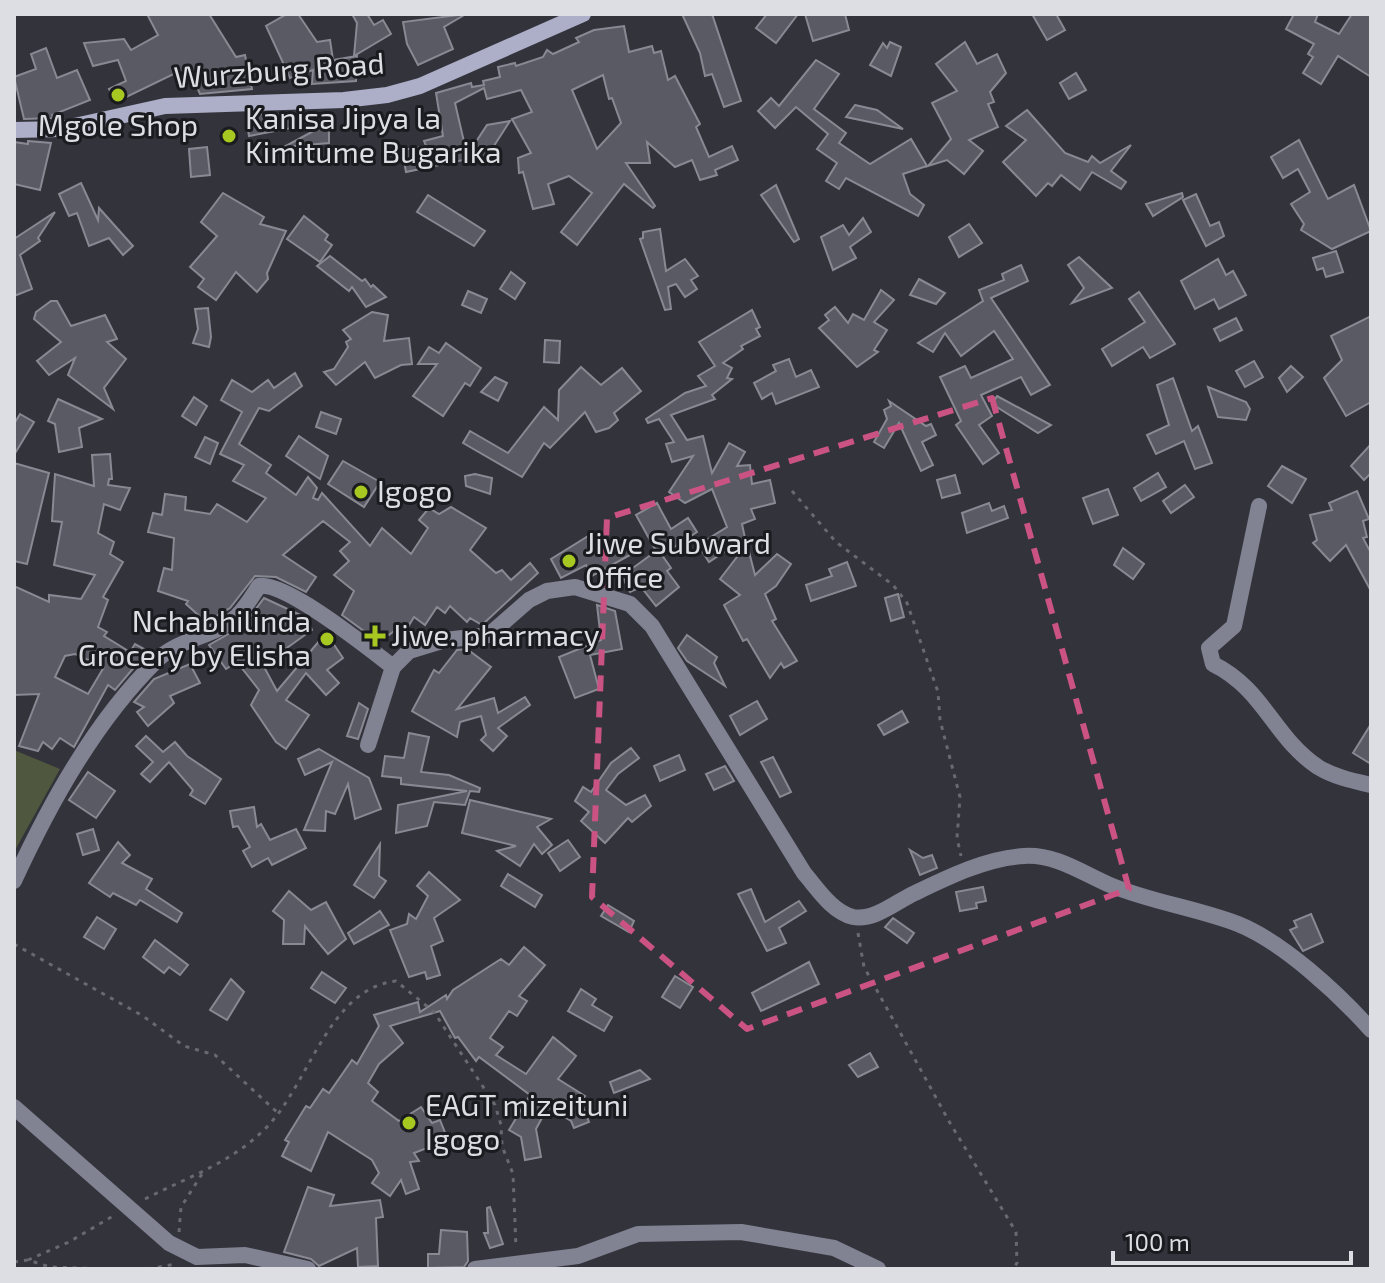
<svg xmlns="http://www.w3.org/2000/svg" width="1385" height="1283" font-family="'Exo 2',sans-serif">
<rect width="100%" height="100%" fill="#32333b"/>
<!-- green -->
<polygon fill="#4f573e" points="14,750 60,769 14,852"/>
<!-- building -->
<g fill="#595a64" stroke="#888993" stroke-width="2" fill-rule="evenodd">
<polygon points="147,14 209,14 236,57 245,55 252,89 200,94 188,67 116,102 109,89 126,81 118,60 93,66 84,43 124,39 131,50 158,35"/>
<polygon points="287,14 298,14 317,42 330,40 333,60 357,56 356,81 312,84 313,70 290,78 266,26"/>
<polygon points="352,14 367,14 374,25 383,20 391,34 354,56 357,23"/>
<polygon points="466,14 444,27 453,49 418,65 407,44 403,22"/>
<polygon points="682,14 712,14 741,101 724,107 712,74 705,76 700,53"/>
<polygon points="767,14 798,14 776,43 756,28"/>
<polygon points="805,14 845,14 849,30 813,41"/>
<polygon points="1032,14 1056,14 1065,30 1047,40"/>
<polygon points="1294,14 1318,14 1315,22 1339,34 1352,14 1371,14 1371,77 1338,56 1321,84 1303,73 1313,57 1308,54 1314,44 1286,29"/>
<path d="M 624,26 L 629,52 L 652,46 L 654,53 L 661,51 L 668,80 L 675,76 L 700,124 L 696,127 L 709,157 L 732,146 L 738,160 L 715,170 L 717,175 L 700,180 L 692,160 L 675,167 L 647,142 L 650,163 L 626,163 L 655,206 L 653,208 L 624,184 L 577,245 L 561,232 L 592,193 L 569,176 L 548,184 L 554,204 L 533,209 L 523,172 L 519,173 L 518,158 L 531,153 L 512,119 L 532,112 L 521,90 L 487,99 L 484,88 L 455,103 L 468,159 L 406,172 L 402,150 L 426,146 L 424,141 L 443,136 L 436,93 L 471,83 L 472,87 L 484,85 L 483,81 L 500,77 L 498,67 L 515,63 L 516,66 L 543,57 L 547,50 L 553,54 L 579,42 L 576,38 L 594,30 ZM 603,75 L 609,99 L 612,98 L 621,123 L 597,149 L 572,90 Z"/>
<polygon points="890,42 901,47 891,76 870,65 883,43 887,48"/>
<polygon points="965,42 977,64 997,54 1006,73 990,92 994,102 988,104 998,127 969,140 983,151 964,174 947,160 928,166 951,139 932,103 957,91 936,64"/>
<polygon points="46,48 57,78 77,70 90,100 52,115 53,118 24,119 14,77 36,69 31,54"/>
<polygon points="816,60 839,74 814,109 846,133 839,143 870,164 911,139 927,166 903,174 910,194 924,205 918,216 846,178 839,189 826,181 837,163 817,149 828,134 796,107 775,128 758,111 771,98 779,106"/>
<polygon points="1076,73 1086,90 1069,99 1060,83"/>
<polygon points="855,105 877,110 903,129 846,117"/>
<polygon points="1027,110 1065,153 1088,162 1092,156 1100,163 1131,145 1111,171 1126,182 1121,189 1092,172 1080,190 1061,175 1052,186 1048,183 1036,196 1003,162 1026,140 1006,126"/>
<polygon points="271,113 313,119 313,124 249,136 246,116"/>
<polygon points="510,121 483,163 468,154 487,125"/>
<polygon points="317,129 329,130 329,143 284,147"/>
<polygon points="1299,140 1328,199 1354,185 1371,231 1332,249 1301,230 1304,224 1291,204 1310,192 1298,169 1283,178 1271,157"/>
<polygon points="28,141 51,143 40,190 14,184 14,142 28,144"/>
<polygon points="207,147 210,175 191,177 189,149"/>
<polygon points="81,183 98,220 99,208 133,246 123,255 109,238 89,246 77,213 69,216 59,194"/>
<polygon points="776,185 799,239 794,242 761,195"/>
<polygon points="223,193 264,217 260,224 286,231 267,273 268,279 257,292 236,272 216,300 198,287 204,279 190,267 217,236 201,222"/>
<polygon points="1182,193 1183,197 1153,216 1146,204"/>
<polygon points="1196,194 1210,226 1219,222 1224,236 1206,246 1183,200"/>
<polygon points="428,195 485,231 474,246 417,212"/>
<polygon points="55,212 38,238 40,241 20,255 32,289 14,296 14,239"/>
<polygon points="304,216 328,235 325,240 332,245 320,262 287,239"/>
<polygon points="863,218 871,232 850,247 856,258 833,270 821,237 843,225 849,235"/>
<polygon points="969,224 982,243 959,257 949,237"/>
<polygon points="660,229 666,271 685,259 698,276 691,280 697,289 685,297 676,284 668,287 671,309 665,310 640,239 643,238 643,232"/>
<polygon points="1336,251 1343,272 1326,277 1323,268 1317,270 1313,258"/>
<polygon points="330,256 362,281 365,279 371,287 373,285 386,297 366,307 352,287 349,291 317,266"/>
<polygon points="1079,257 1112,288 1072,303 1084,288 1068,265"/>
<polygon points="1218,259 1226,275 1233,271 1246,295 1219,309 1214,299 1195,309 1181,281"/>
<polygon points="1021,265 1028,281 991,298 1050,385 1031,395 1021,377 981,395 992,416 979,425 999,453 983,464 956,425 961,421 940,377 965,366 971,378 1013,359 994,331 961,356 945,333 933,352 918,343 983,301 979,290 1004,280 1002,274"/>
<polygon points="511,272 525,283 515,299 500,289"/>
<polygon points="919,279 945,293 936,304 910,295"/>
<polygon points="881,290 894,300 874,322 887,330 874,350 878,352 857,367 819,328 829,320 825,315 835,307 848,323 853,314 864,320"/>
<polygon points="468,291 487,299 481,313 462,305"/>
<polygon points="1139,292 1175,344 1150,358 1143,347 1112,366 1102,349 1145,322 1129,299"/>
<polygon points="51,301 57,301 71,326 105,315 117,339 107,342 126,359 104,388 113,409 68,375 75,358 49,375 37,361 61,342 34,319 36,312"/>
<polygon points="208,308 211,337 209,347 193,343 198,329 195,309"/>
<polygon points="752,310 760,327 756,329 760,336 741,346 743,349 723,363 732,368 727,378 732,379 712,395 715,399 671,415 687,440 703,436 712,473 729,443 745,452 737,466 750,465 752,484 770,480 775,503 751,509 755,519 742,524 745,538 709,562 698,545 727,527 712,489 685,503 669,492 693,456 672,462 666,444 674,442 659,419 648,423 646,419 685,393 706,386 698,376 715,366 699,342"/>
<polygon points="372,312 388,315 384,341 409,338 412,364 401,365 375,378 365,362 336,385 324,372 334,369 348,347 346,342 351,339 343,330"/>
<polygon points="1371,316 1371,402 1346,416 1324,378 1342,360 1331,336"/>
<polygon points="1236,318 1242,330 1220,341 1214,329"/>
<polygon points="545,340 560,341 559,363 544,362"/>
<polygon points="446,343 481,368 470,386 465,383 443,416 413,396 437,364 418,364 429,347 439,353"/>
<polygon points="789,359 796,377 811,370 819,387 776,404 772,393 762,399 754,383 776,371 773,365"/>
<polygon points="1254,361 1263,377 1245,387 1236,371"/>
<polygon points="1291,366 1303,377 1287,392 1279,378"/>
<polygon points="581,367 601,385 622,368 641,391 614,413 618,420 609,428 596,432 585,412 550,448 544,443 522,477 463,443 470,431 508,453 544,407 558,420 559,390"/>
<polygon points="295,373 302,386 269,411 259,408 239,444 271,465 266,473 296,495 308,477 317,488 313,498 318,500 322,493 370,546 382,528 411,554 428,528 419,520 429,508 439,514 451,507 486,528 470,550 496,573 502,570 511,580 530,563 538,573 482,625 470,618 467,622 450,606 445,613 437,607 425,625 414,617 402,637 394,631 389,635 386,633 379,642 342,615 354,591 334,575 349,561 340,551 350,542 323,521 283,555 316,577 306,592 276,577 255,576 230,608 206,622 186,604 188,601 158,591 164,568 172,570 174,538 148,532 153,513 162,515 165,494 186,497 185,510 210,514 217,504 247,522 266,498 233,481 244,465 220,454 242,412 221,400 232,380 252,392 268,380 274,388"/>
<polygon points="495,377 507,383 498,401 481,392"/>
<polygon points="1173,378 1192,431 1198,426 1212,463 1195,469 1184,441 1156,454 1147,435 1169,425 1157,385"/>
<polygon points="1208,387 1246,402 1250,409 1246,420 1218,417"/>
<polygon points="997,396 1051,425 1038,433 992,404"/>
<polygon points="194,397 207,406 196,425 182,416"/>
<polygon points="58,399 102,419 79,428 82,447 59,452 55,424 48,421"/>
<polygon points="889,401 926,426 931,424 936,435 922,442 933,465 921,471 899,423 884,448 874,442 887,419 884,410 891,406"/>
<polygon points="321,412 341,419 336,434 316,427"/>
<polygon points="20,414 34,422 14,455 14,424"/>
<polygon points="299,436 328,456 320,479 286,456"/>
<polygon points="205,437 218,443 210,464 195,457"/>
<polygon points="1371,444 1371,473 1364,480 1351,466"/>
<path d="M 110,454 L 112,479 L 109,479 L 108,485 L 130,488 L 120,510 L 104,504 L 98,533 L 114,542 L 110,554 L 123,562 L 103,597 L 108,600 L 98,627 L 107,632 L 104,636 L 130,652 L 135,644 L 148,651 L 115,690 L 108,685 L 74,747 L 60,738 L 52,749 L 43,742 L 38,751 L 19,746 L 39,694 L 14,695 L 14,586 L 49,602 L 49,595 L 81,599 L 95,575 L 54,565 L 62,522 L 52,521 L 55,474 L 94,486 L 92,455 ZM 75,654 L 104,667 L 88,694 L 55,677 L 65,656 Z"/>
<polygon points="343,461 380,482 364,507 328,484"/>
<polygon points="14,463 49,473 27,564 14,561"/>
<polygon points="1282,466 1306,479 1292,503 1268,486"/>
<polygon points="1158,473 1166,487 1141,501 1134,488"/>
<polygon points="475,474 492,478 490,494 466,486 465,476"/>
<polygon points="955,475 960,493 942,498 937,480"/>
<polygon points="1185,485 1194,497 1171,513 1163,501"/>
<polygon points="1108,489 1118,515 1093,524 1083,498"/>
<polygon points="1357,491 1369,519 1363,521 1367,537 1363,538 1371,553 1371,591 1346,545 1330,561 1313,543 1317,540 1310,515 1332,510 1329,503"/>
<polygon points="657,503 671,529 688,518 697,532 662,555 671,568 667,571 679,587 656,606 641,587 630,592 622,576 656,551 636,515"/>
<polygon points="989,503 992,511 1004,506 1008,518 967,533 962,513"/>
<polygon points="590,535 603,557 626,547 630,555 592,576 586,565 561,578 551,559"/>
<polygon points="747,544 755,575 777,554 791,564 776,586 765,594 776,619 772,621 797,661 784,668 781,663 770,678 747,639 743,641 724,605 740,595 720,579"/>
<polygon points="1123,548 1144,564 1133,579 1114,565"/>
<polygon points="847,562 856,586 811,601 806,585 832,576 829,569"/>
<polygon points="898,594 904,617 891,621 885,598"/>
<polygon points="264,598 307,618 312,630 263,665 277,691 326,633 343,658 327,670 339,683 326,695 306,673 286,700 309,715 286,749 276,742 251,705 259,690 237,662 226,669 209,645 244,625"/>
<polygon points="597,605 615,611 622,649 590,655 599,689 575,698 559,657 601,640"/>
<polygon points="687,635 717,657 714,663 725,686 687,661 678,648"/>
<polygon points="467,649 491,667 457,709 494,698 498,713 525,697 530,705 498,728 507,736 493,751 481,740 486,735 481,716 460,722 457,737 412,711 434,670 439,673 457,650"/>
<polygon points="190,664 200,683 170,696 174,703 148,726 137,712 144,707 134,702 154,679"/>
<polygon points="757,701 767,719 740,735 730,716"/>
<polygon points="359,703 368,709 358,739 347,736"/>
<polygon points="902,711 908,722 884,735 878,725"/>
<polygon points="1371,724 1371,764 1353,753"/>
<polygon points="409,733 429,737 421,772 449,775 480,788 479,792 470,791 465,805 434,802 427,826 396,833 398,805 467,791 401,784 401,778 382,776 385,756 404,758"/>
<polygon points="146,736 163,752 175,742 187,756 221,779 205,804 190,795 193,790 169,762 150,782 141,774 153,762 136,746"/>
<polygon points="631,748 639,758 618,774 606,790 626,805 645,795 651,806 632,822 628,818 605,843 581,821 589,812 575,801 583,787 591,792 611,763"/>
<polygon points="319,749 369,778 381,809 355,819 348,784 335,814 326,811 325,831 304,830 332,762 305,775 298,759"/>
<polygon points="679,755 685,770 660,781 654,766"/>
<polygon points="773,757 791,792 780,797 761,762"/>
<polygon points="725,766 734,781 714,790 706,774"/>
<polygon points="88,772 115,791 96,818 69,800"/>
<polygon points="470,800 551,819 537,827 552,845 542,854 534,844 520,866 497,851 516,846 462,833"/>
<polygon points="254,807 257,827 261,824 270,840 296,829 306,848 272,865 268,858 252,867 243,851 250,847 238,826 233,827 230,811"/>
<polygon points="93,829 99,850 83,855 77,834"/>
<polygon points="568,840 580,857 560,871 548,853"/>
<polygon points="118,842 130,855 122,863 152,879 146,889 182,913 177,922 140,900 136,905 113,893 110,897 89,883"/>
<polygon points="380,844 379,876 386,881 374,898 354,885"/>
<polygon points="910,850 923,858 932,855 937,868 920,875"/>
<polygon points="429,872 460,900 434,918 443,941 431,946 440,975 427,979 425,972 409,977 390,930 407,924 409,914 416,919 428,896 417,886"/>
<polygon points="508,874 542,895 535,907 501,886"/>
<polygon points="983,887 986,901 976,903 977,908 960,911 956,892"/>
<polygon points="751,889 765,922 799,901 806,911 779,928 786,943 767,951 738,894"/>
<polygon points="289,891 311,910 326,902 346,939 328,954 305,926 304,944 283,944 284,920 273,911"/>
<polygon points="608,905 634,921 629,932 601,916"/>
<polygon points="380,911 389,925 354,944 348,933"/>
<polygon points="1311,914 1323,942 1303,951 1290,930 1297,927 1294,921"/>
<polygon points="97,917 116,929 104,949 84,937"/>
<polygon points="893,918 914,933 907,943 885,927"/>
<polygon points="155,940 188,965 180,975 169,967 164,973 143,957"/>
<polygon points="524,947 545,965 519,996 527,1001 517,1016 509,1011 490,1038 503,1047 496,1055 526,1074 553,1037 576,1056 558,1079 585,1096 581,1102 589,1122 574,1128 571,1121 548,1107 536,1129 541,1157 525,1160 521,1137 509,1130 530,1095 479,1057 476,1061 458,1037 455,1038 440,1011 390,1026 403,1043 379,1064 368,1083 378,1092 372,1101 399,1121 421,1107 432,1123 440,1120 448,1140 414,1153 419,1161 410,1162 419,1189 406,1194 401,1180 390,1196 372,1183 379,1173 372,1160 328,1132 311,1171 282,1156 289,1142 285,1140 306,1106 310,1108 323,1089 329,1093 352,1060 357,1064 379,1026 374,1015 418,1002 420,1012 446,995 447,999 453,990 501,959 509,965"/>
<polygon points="809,962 819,984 761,1011 752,993"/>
<polygon points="322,972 346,988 335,1003 311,988"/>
<polygon points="675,976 693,987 680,1008 662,997"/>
<polygon points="231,979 244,992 227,1020 210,1010"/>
<polygon points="581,989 596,999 592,1005 612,1017 604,1031 568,1011"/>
<polygon points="870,1053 878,1067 858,1077 849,1065"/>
<polygon points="640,1070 650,1079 614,1093 610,1082"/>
<polygon points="308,1187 334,1195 330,1206 380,1200 383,1217 376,1218 378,1266 358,1267 357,1248 319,1266 311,1259 284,1252"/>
<polygon points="490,1207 503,1244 490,1248 484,1233 488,1233 487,1208"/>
<polygon points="441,1230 467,1232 468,1261 464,1267 428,1268 428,1254 439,1254"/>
</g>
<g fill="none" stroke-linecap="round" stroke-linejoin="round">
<!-- path -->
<g stroke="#686971" stroke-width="3" stroke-dasharray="4 6" stroke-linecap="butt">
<polyline points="792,491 836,542 893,585 907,603 938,692 940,720 960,797 957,838 961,856"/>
<polyline points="858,933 864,967 950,1123 1016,1232 1017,1263 1013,1269"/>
<polyline points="14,944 143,1016 184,1046 215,1055 278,1113"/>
<path d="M 145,1199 C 188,1177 231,1163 266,1128 C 310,1083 328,989 396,981 L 434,1012 L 495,1105 L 501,1125 L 502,1146 L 513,1174 L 516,1248"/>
<polyline points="179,1232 181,1207 202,1174"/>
<polyline points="28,1260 69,1242 113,1216"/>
<polyline points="14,1262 28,1260 50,1267 107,1269"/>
<polyline points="148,1269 176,1264"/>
</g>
<!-- minor -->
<g stroke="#818292" stroke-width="16">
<path d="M 1259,506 L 1234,626 L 1209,648 L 1213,664 C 1264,689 1274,738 1318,767 C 1334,777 1353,781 1371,785"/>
<polyline points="368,745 393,667"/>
<path d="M 14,881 C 50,803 95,721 157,660 C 180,638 215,637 237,616 C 246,607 253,595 259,586 C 287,582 368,648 393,667 L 409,651 L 445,640 L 489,635 L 529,600 L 547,591 L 575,587 L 630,604 L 652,626 L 804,873 C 817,888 832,912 853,917 C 875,921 897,901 915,893 C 948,877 987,858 1024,856 C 1056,854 1082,873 1110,885 C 1151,902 1196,908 1238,924 C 1283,942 1339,994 1371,1030"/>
<polyline points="14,1107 169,1243 197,1257 245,1255 308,1269"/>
<polyline points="475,1269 578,1256 638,1234 741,1232 834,1248 878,1269"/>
</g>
<!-- secondary -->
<polyline stroke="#acafc7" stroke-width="16" points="14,130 61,129 165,106 344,100 387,95 420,86 583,14"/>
</g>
<!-- marked area -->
<path fill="none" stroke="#ca5384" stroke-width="6" stroke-dasharray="16 10" stroke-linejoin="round" d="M 992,398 L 1129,889 L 747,1029 L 592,897 L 607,518 Z"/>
<!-- markers -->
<g fill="#a6c821" stroke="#1a1b1f" stroke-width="3">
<circle cx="118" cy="95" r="8"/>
<circle cx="229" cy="136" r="8"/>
<circle cx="361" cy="492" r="8"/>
<circle cx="569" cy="561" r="8"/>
<path d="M371 624h8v8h8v8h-8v8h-8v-8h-8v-8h8z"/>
<circle cx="327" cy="639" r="8"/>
<circle cx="409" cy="1123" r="8"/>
</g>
<g text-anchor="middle" stroke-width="6" stroke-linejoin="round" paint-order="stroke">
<!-- street labels -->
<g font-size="30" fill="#dddee4" stroke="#1a1b1f">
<text transform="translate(279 71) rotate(-4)" y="10">Wurzburg Road</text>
</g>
<!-- poi labels -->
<g font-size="30" fill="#dddee4" stroke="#1a1b1f" text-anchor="start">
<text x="245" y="129">Kanisa Jipya la<tspan x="245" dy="34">Kimitume Bugarika</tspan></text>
<text x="118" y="136" text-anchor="middle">Mgole Shop</text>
<text x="377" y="502">Igogo</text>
<text x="585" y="554">Jiwe Subward<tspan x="585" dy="34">Office</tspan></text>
<text x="311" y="632" text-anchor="end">Nchabhilinda<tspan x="311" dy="34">Grocery by Elisha</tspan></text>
<text x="391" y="646">Jiwe. pharmacy</text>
<text x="425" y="1116">EAGT mizeituni<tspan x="425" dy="34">Igogo</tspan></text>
</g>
</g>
<!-- border -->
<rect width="1385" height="1283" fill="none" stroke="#dddee4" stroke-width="32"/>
<!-- scale -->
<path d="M1113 1251v12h238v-12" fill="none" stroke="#dddee4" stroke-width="4"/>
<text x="1125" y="1251" font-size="24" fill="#dddee4" stroke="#1a1b1f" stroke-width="6" paint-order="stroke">100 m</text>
</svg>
